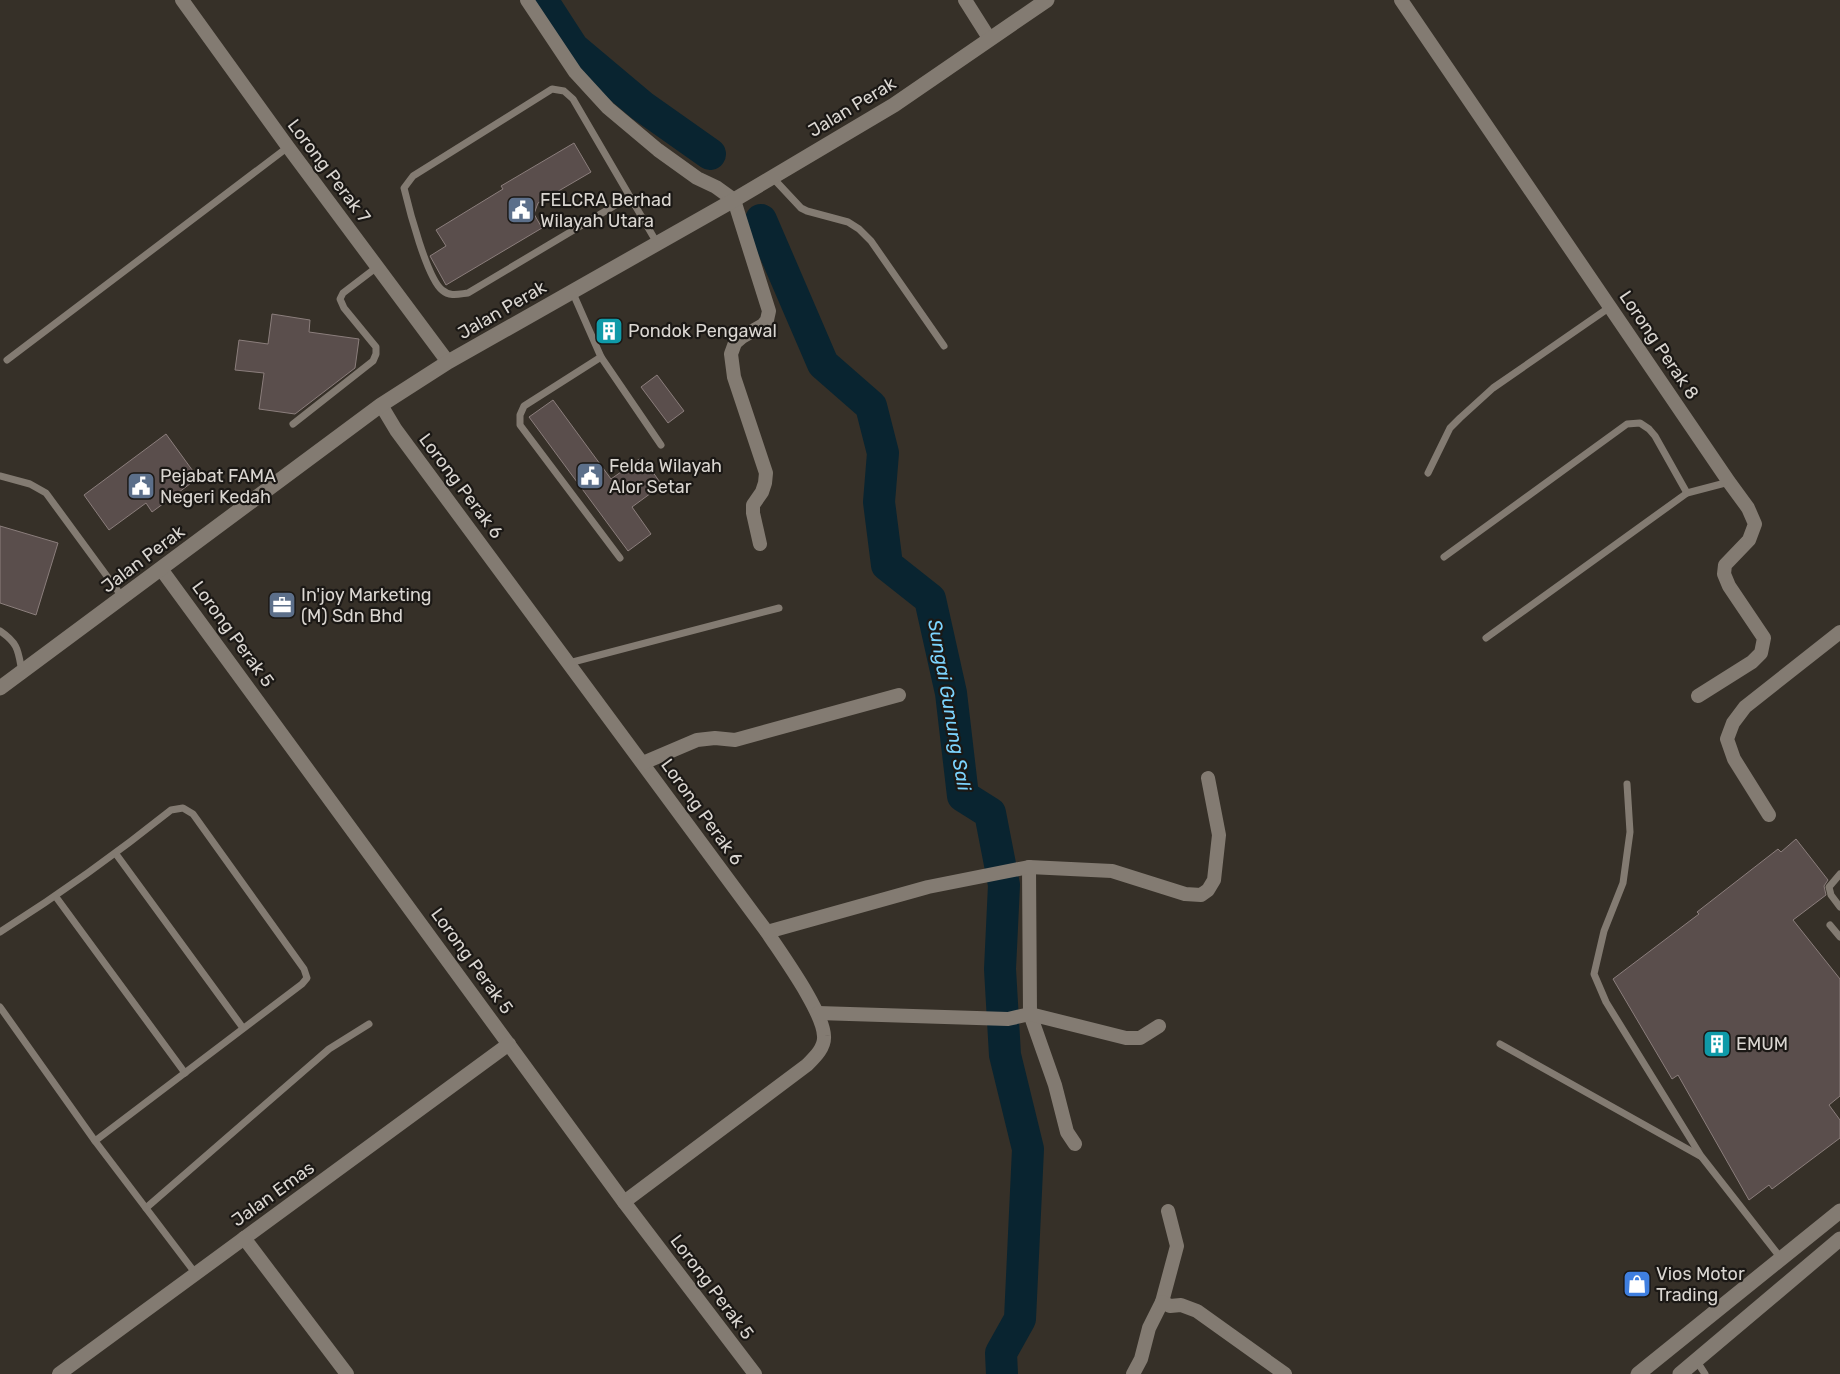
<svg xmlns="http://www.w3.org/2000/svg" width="1840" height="1374" font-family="Rubik,sans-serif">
<rect width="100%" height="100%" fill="#363028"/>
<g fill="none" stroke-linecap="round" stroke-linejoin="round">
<!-- river -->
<g stroke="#092430" stroke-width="32">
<polyline points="542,0 573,48 642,106 710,154"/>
<polyline points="761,220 823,364 871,406 883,453 879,502 887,565 930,599 951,693 963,796 990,813 1004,885 1000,969 1005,1055 1028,1149 1020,1319 1001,1353 1002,1374"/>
</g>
</g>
<!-- building -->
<g fill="#5a4e4c" stroke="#8b7e7c">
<polygon points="574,143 591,172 538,203 534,214 542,228 446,285 430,256 446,246 436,230 503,189 501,186"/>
<polygon points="272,314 310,320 309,332 359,339 355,368 295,414 259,409 264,373 235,370 239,340 268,344"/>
<polygon points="611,320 619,334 607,342 599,328"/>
<polygon points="657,375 684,411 668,423 641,387"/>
<polygon points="553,400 611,479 642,457 662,485 632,507 651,534 628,551 529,417"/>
<polygon points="166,434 198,478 152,512 146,503 109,530 84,495"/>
<polygon points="0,526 58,543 36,615 0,603"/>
<polygon points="1796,839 1828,880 1824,886 1826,895 1793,920 1840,979 1840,1096 1829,1105 1840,1120 1840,1138 1772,1189 1769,1185 1749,1200 1678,1075 1672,1079 1613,979 1699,914 1697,912 1778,849 1781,852"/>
</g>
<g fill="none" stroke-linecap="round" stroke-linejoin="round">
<!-- lane -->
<g stroke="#837b72" stroke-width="7">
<polyline points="772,177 801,208 807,211 848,222 859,229 871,241 944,346"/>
<path d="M 629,197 L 468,293 C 459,294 450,297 442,290 C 427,278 409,209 404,188 L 413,176 L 552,89 L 564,91 L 573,99 L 657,243"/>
<polyline points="572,291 601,357 524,406 520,415 520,425 620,558"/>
<polyline points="601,357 661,445"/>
<polyline points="7,360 288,147"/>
<polyline points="293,424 373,361 376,354 376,347 344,308 340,299 343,293 377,267"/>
<polyline points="1428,473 1450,428 1460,418 1493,388 1610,307"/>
<polyline points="0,476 30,484 46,493 123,598"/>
<polyline points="1444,557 1627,424 1640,423 1649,429 1655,436 1687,493"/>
<path d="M 0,631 C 19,644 18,651 22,672"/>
<polyline points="1486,638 1687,493 1729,482"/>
<polyline points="569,663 779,608"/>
<polyline points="1627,784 1630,832 1623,883 1604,931 1594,974 1606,1002 1701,1156 1780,1257"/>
<polyline points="116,854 243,1028"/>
<polyline points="1840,874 1829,887 1831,895 1840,907"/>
<polyline points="56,897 185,1073"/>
<polyline points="1830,925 1840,937"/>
<path d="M 0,932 C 60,894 116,854 171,810 L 183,808 L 193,814 L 304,969 L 307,978 L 302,984 L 95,1141"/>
<polyline points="0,1007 95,1141 196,1274"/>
<polyline points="1500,1044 1700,1156"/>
<polyline points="146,1208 329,1049 369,1024"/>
<polyline points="1696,1360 1705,1374"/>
</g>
<!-- street -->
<g stroke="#837b72" stroke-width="14">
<polyline points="182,0 288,147 448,362"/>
<polyline points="527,0 575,72 608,108 658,150 697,178 716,187 734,200 769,311 767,320 763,325 742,337 735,343 731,354 734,377 766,473 765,483 762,492 753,505 753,513 760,544"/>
<polyline points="965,0 989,38"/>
<polyline points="1401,0 1729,482 1748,508 1755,524 1749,540 1725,565 1724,574 1729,586 1764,638 1761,653 1752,662 1698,696"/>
<path d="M 381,405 L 396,430 L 767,932 C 782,955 823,1011 824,1036 C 825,1048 814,1058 807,1065 L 624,1202"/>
<polyline points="161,569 624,1202 755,1374"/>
<polyline points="643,763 697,740 715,738 735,740 899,695"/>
<polyline points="1769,815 1734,759 1727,739 1733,723 1745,707 1840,632"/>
<polyline points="1029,867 1030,1014 1055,1085 1067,1132 1075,1144"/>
<polyline points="767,932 928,887 1029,867 1112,871 1185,894 1201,895 1208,890 1214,880 1219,835 1208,778"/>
<polyline points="818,1013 1008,1019 1030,1014 1126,1038 1140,1038 1159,1026"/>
<polyline points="244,1238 347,1374"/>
<polyline points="1162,1302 1177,1246 1168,1211"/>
<polyline points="59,1374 509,1044"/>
<polyline points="1133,1374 1141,1359 1149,1328 1162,1302 1170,1306 1181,1305 1197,1311 1285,1374"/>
</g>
<!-- secondary -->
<g stroke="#837b72" stroke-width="15">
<polyline points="0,688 381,405 448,362 734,200 894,105 1047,0"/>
<polyline points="1638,1374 1840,1211"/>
<polyline points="1680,1374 1840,1239"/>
</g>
</g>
<!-- icons -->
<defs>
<symbol id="civic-square" viewBox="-11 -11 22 22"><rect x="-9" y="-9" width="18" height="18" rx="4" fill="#5c6f8a" stroke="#1b1815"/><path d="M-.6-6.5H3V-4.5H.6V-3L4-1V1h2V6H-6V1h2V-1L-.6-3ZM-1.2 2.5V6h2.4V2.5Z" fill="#fff"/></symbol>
<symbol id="building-square" viewBox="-11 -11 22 22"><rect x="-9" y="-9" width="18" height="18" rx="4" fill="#0f9aa8" stroke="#1b1815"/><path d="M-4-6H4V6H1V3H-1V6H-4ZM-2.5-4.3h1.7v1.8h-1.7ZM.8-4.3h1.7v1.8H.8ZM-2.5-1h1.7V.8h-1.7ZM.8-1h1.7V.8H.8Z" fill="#fff"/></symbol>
<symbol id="office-square" viewBox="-11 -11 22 22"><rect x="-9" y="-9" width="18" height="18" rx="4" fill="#5c6f8a" stroke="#1b1815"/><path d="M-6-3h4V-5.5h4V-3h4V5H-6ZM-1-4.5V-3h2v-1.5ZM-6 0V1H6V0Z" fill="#fff"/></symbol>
<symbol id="shop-square" viewBox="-11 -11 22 22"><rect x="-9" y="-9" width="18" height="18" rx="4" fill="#3f7fe0" stroke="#1b1815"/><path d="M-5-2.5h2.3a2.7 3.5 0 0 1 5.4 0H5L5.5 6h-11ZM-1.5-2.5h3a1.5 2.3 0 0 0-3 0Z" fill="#fff"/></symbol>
</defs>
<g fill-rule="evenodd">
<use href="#civic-square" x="505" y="194" width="32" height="32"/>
<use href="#building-square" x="593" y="315" width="32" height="32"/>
<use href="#civic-square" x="574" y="460" width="32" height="32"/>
<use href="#civic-square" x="125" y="470" width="32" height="32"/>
<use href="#office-square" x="266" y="589" width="32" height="32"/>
<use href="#building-square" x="1701" y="1028" width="32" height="32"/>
<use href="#shop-square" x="1621" y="1268" width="32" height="32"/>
</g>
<g text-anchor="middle" stroke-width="4.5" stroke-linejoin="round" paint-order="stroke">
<!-- street labels -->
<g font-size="18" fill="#dad6d1" stroke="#1b1815">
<text transform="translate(852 107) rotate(-31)" y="6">Jalan Perak</text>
<text transform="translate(329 171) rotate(53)" y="6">Lorong Perak 7</text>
<text transform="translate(502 310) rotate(-30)" y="6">Jalan Perak</text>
<text transform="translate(1659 345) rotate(56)" y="6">Lorong Perak 8</text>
<text transform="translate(461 486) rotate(53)" y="6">Lorong Perak 6</text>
<text transform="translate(143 559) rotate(-37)" y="6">Jalan Perak</text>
<text transform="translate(233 634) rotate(54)" y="6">Lorong Perak 5</text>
<text transform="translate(702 812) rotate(54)" y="6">Lorong Perak 6</text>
<text transform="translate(472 961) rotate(54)" y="6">Lorong Perak 5</text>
<text transform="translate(273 1194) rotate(-36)" y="6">Jalan Emas</text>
<text transform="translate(712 1287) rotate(53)" y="6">Lorong Perak 5</text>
</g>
<!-- poi labels -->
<g font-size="18" fill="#dad6d1" stroke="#1b1815" text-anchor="start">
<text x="540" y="206">FELCRA Berhad<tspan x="540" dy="21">Wilayah Utara</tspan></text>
<text x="628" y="337">Pondok Pengawal</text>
<text x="609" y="472">Felda Wilayah<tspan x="609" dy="21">Alor Setar</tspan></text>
<text x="160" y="482">Pejabat FAMA<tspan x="160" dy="21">Negeri Kedah</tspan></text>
<text x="301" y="601">In'joy Marketing<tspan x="301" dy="21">(M) Sdn Bhd</tspan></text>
<text x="1736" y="1050">EMUM</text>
<text x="1656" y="1280">Vios Motor<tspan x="1656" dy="21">Trading</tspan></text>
</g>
<!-- water labels -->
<g font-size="19" font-style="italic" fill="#7cd4fe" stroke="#1b1815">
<text transform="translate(950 705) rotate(80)" y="7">Sungai Gunung Sali</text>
</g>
</g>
</svg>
